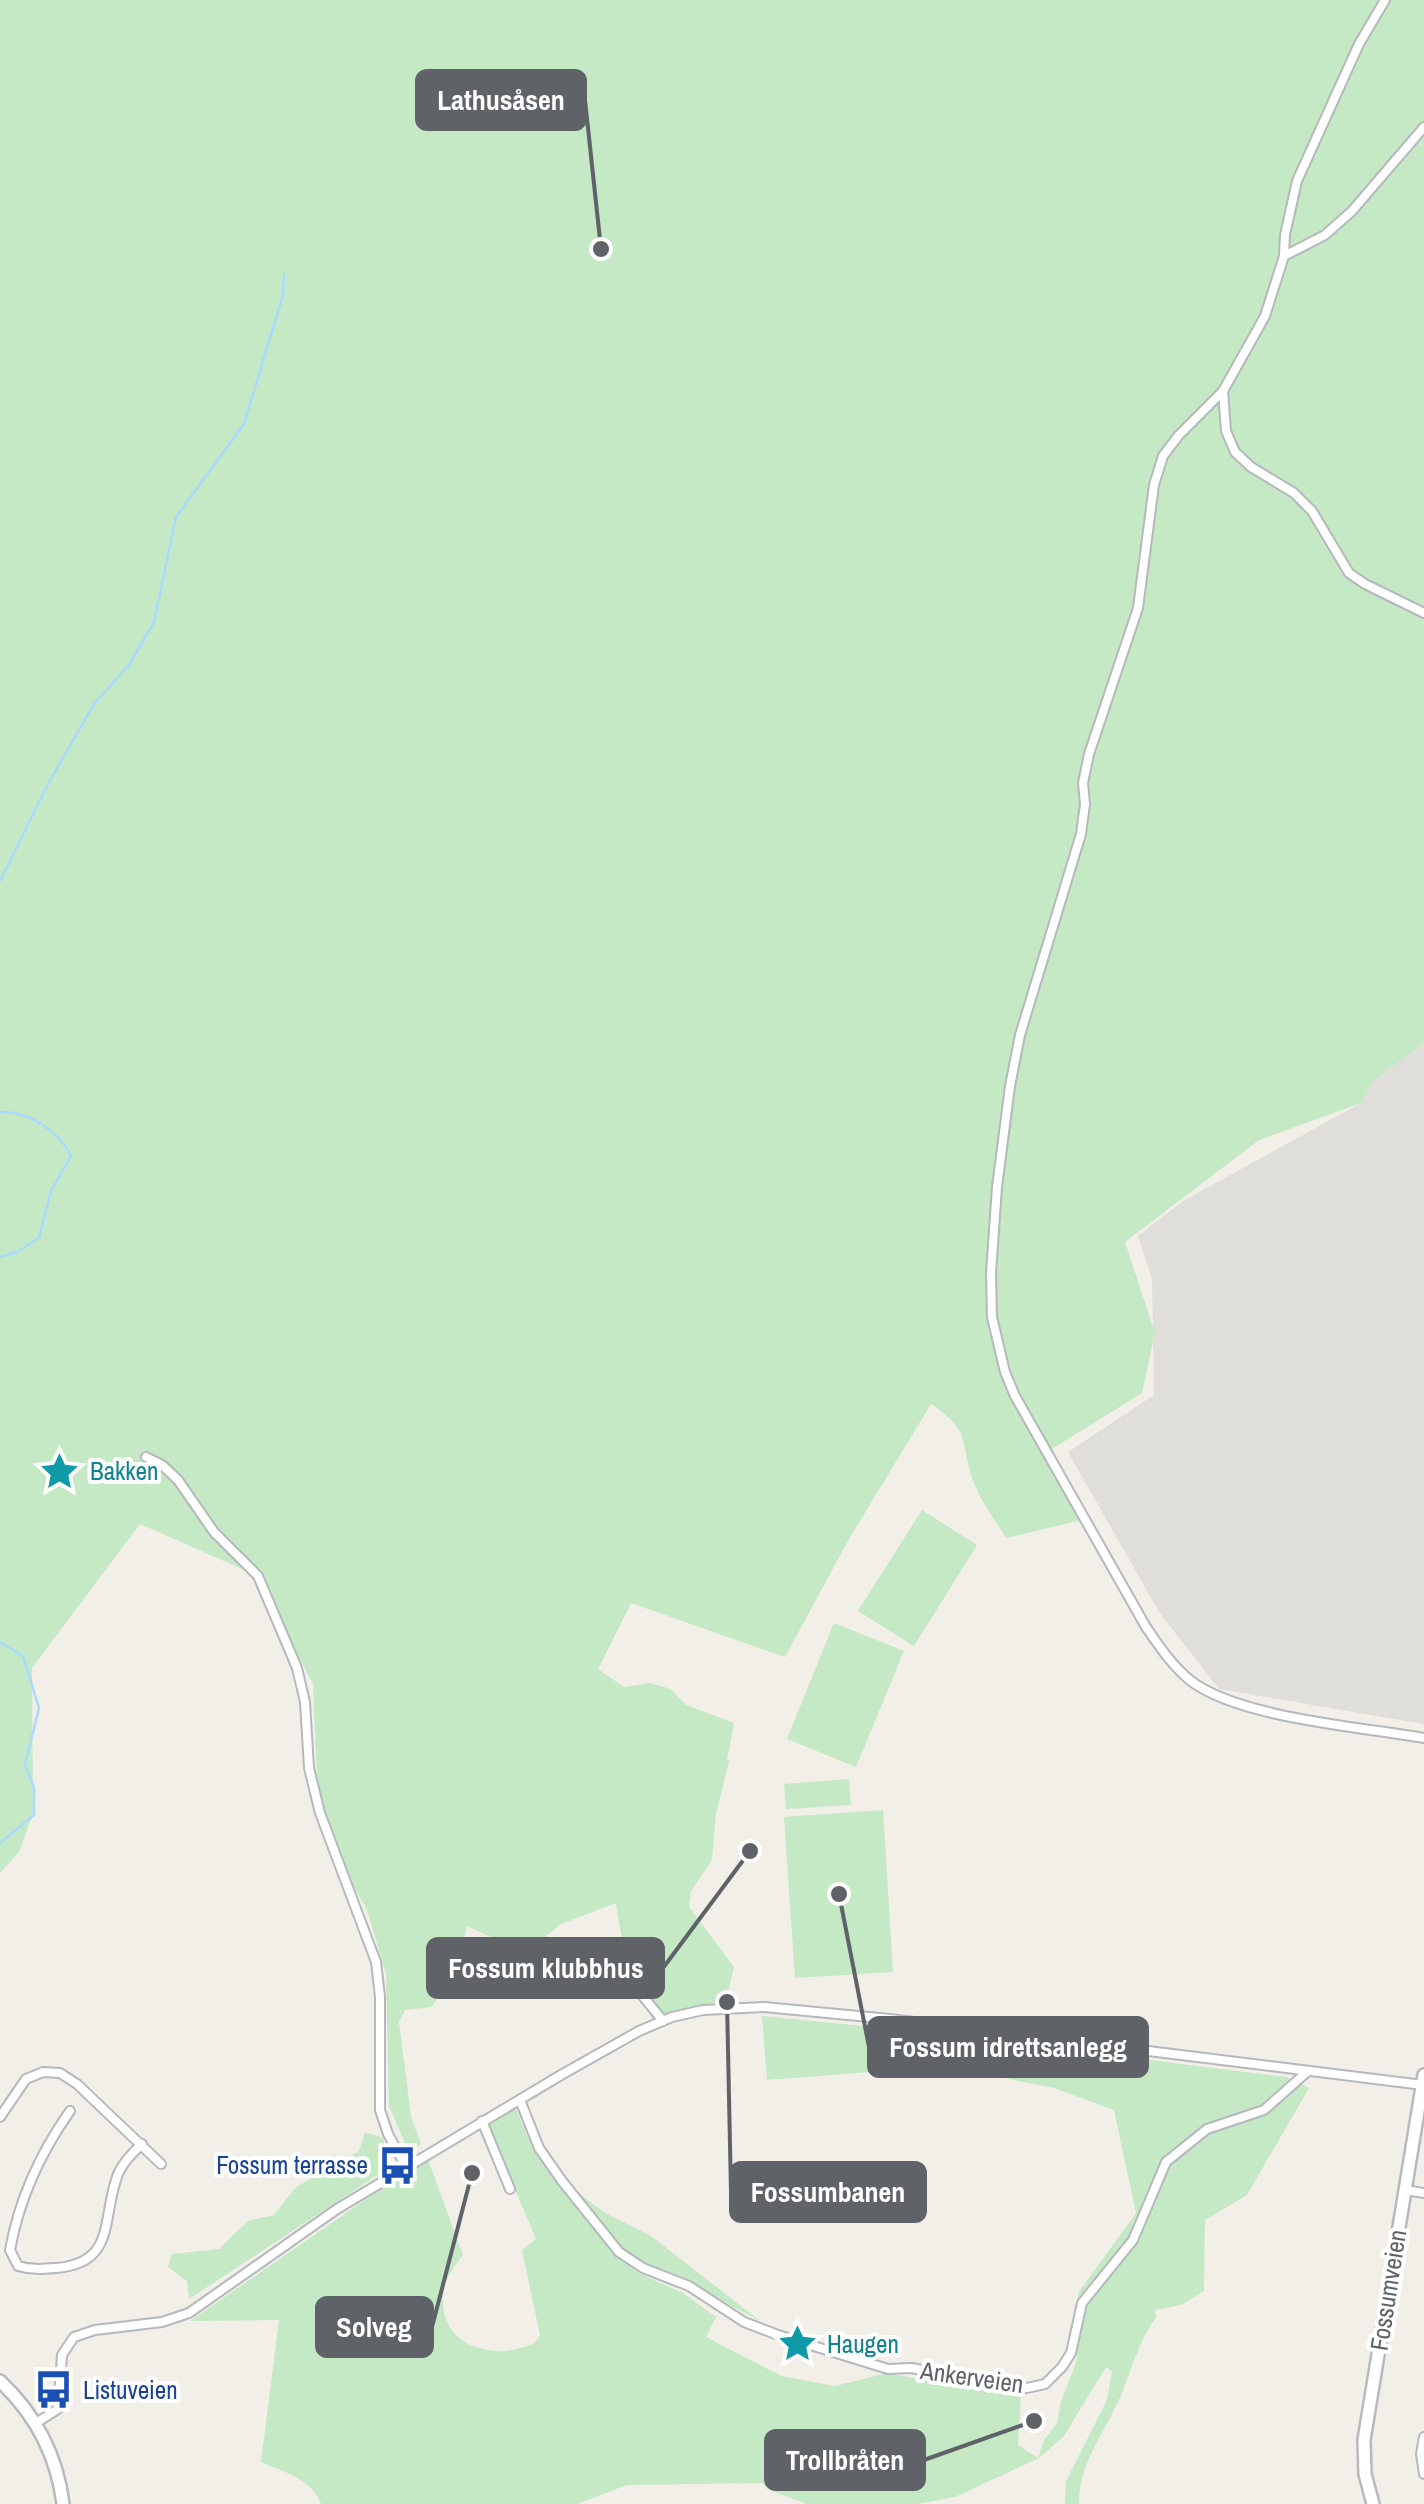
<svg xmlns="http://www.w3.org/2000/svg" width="1424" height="2504" font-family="'Archivo Narrow',sans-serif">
<rect width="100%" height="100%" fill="#f1efe8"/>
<!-- industrial -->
<polygon fill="#e0deda" points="1424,1043 1424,1724 1219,1689 1159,1612 1068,1452 1154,1395 1152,1279 1138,1236 1183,1201 1361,1103 1372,1082"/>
<!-- green -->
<g fill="#c5e8c5">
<path d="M 0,0 L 1424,0 L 1424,1043 L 1372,1082 L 1361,1103 L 1259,1140 L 1125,1242 L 1155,1333 L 1142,1393 L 1047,1452 L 1082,1520 L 1006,1538 C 996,1521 981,1502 974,1483 C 959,1443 974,1432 931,1404 L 849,1539 L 785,1657 L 631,1603 L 598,1669 L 624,1687 L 650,1683 L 671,1689 L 686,1705 L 734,1723 L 727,1760 L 729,1761 L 716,1814 L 712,1860 L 691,1891 L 689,1907 L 734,1967 L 726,2000 L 662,2014 C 634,1980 621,1947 616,1903 L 561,1924 L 525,1953 L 467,1926 L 455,1975 L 431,2007 L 405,2010 L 399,2022 L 411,2117 L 421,2144 L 409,2152 L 389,2106 L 386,1974 L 367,1910 L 336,1856 L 318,1802 L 313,1684 L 256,1575 L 140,1524 L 32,1668 L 33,1813 L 19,1852 L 0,1873 Z"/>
<polygon points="922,1510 977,1545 914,1646 858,1611"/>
<polygon points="834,1623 904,1651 856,1767 787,1739"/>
<polygon points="849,1779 851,1805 786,1809 784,1784"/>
<polygon points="883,1810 893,1972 795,1978 784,1817"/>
<polygon points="762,2016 925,2032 934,2046 927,2077 869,2072 767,2080"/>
<path d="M 988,2040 L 1286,2077 L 1309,2088 L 1247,2195 L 1205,2220 L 1204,2291 L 1181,2305 L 1155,2310 L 1156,2317 C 1139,2341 1132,2368 1121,2395 C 1105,2433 1079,2462 1079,2504 L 1065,2504 L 1066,2481 L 1107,2400 L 1112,2371 L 1106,2367 L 1064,2436 L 1039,2458 L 955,2497 L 917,2504 L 807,2504 L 767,2489 L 763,2483 L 627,2485 L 577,2504 L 321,2504 C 312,2479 284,2472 261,2462 L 279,2320 L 190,2321 L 427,2157 L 463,2255 C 456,2265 445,2278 444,2289 C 434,2345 492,2363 535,2343 L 540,2335 L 522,2250 L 536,2239 L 487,2123 L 516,2109 L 533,2149 L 614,2255 L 638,2273 L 683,2293 L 716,2317 L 706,2337 L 781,2376 L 835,2386 L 887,2373 L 1021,2397 L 1018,2445 L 1038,2458 L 1044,2440 L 1057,2423 L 1061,2402 L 1077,2360 L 1078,2293 L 1136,2213 L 1114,2110 L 1054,2088 L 1008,2079 L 998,2051 Z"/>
<polygon points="365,2132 383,2138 391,2166 189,2299 187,2281 168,2267 172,2254 219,2249 248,2221 274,2215 296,2187 359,2151"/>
<polygon points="569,2186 605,2213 651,2236 760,2321 688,2283 642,2264 621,2249"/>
</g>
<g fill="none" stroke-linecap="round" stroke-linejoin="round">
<!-- stream -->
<g stroke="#aadaff" stroke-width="2.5">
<polyline points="0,881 48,784 94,704 129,665 154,622 176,517 244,424 283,295 284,274"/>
<path d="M 0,1112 C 29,1111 59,1131 71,1156 L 51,1191 L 39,1238 L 17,1252 L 0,1257"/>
<polyline points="0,1642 23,1656 39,1708 25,1765 34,1788 34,1815 0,1843"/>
</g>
<defs>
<g id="street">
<path d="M 1385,0 L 1359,44 L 1297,181 L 1285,235 L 1284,256 L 1265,316 L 1223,391 L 1179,435 L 1163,456 L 1154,485 L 1138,608 L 1089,754 L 1083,783 L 1085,804 L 1081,834 L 1020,1035 L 1010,1086 L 997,1187 L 991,1273 L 992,1317 L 1005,1372 L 1015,1396 L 1146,1627 C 1159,1646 1172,1666 1191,1681 C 1240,1718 1361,1727 1424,1738"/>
<polyline points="1284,256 1325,235 1352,211 1424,127"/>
<polyline points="1223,391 1226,431 1235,452 1251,467 1294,493 1312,511 1349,573 1365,584 1424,613"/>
<polyline points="146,1457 162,1465 178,1480 214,1532 258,1576 297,1668 305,1702 309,1768 320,1813 376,1962 380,1997 380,2110 388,2134 406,2167"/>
<polyline points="588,1965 607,1951 620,1951 642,1995 663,2021"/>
<polyline points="520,2100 539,2148 562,2181 619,2252 643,2268 689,2286 744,2322 778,2335 888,2369 911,2368 1027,2388 1045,2384 1062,2367 1071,2353 1082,2303 1133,2240 1166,2162 1207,2129 1264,2110 1308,2071"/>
<path d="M 70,2111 C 41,2152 19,2200 10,2250 L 18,2266 C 31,2270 43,2269 56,2268 C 117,2263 101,2218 118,2174 C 123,2162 132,2153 142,2144"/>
<polyline points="0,2117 26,2079 43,2072 60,2073 77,2084 161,2164"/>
<polyline points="482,2121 510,2189"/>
<polyline points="1405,2190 1424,2193"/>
<polyline points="36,2423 58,2409 62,2355 74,2337 95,2330 162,2322 189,2313 337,2209 561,2075 639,2031 672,2017 703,2010 764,2007 890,2019 1423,2085"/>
<polyline points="1424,2437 1421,2454 1424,2474"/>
</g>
<g id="secondary">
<path d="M 0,2381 C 36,2415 57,2455 63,2504"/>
<polyline points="1373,2504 1365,2474 1364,2440 1424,2075"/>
</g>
</defs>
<!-- street casing -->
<use href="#street" stroke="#b5b8bc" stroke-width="12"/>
<!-- secondary casing -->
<use href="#secondary" stroke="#b6babf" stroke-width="16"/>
<!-- street -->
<use href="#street" stroke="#fff" stroke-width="8"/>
<!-- secondary -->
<use href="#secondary" stroke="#fff" stroke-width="11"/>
</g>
<!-- icons -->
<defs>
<symbol id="sight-bare" viewBox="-9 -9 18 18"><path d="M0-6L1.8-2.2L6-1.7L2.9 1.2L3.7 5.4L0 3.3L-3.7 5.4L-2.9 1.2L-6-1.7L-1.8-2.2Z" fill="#0f9aa8" stroke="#fff" stroke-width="2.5" paint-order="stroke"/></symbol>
<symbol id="bus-bare" viewBox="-9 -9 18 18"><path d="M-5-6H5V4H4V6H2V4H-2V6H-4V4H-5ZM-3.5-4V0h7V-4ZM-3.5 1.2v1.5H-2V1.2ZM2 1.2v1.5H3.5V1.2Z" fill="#1a4fb4" stroke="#fff" stroke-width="2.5" paint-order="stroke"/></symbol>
</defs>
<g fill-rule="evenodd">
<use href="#sight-bare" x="32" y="1444" width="55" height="55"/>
<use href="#bus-bare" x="370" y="2138" width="55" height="55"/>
<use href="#sight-bare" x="770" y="2316" width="55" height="55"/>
<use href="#bus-bare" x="26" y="2362" width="55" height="55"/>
</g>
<g text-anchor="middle" stroke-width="8" stroke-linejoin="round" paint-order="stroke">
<!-- culture labels -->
<g font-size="25" fill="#0d838f" stroke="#fff" text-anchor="start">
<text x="90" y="1480">Bakken</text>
<text x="827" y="2353">Haugen</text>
</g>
<!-- transit labels -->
<g font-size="25" fill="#164399" stroke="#fff" text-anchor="end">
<text x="368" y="2174">Fossum terrasse</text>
<text x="83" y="2399" text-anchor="start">Listuveien</text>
</g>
<!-- street labels -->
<g font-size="25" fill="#5f6368" stroke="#fff">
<text transform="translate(1388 2290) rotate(-81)" y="9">Fossumveien</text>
<text transform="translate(972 2377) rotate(8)" y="9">Ankerveien</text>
</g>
</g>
<!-- callouts -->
<path fill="none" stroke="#5f6368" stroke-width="4" d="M601 249L585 100M750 1851L663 1968M839 1894L869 2047M727 2002L731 2192M472 2173L432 2327M1034 2421L924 2460"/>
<g fill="#5f6368" stroke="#fff" stroke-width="4">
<circle cx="601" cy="249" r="10"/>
<circle cx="750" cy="1851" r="10"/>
<circle cx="839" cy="1894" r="10"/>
<circle cx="727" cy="2002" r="10"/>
<circle cx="472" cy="2173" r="10"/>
<circle cx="1034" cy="2421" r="10"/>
</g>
<g fill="#5f6368" stroke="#5f6368" stroke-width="4">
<rect x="417" y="71" width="168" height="58" rx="10"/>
<rect x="428" y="1939" width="235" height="58" rx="10"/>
<rect x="869" y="2018" width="278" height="58" rx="10"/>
<rect x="731" y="2163" width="194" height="58" rx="10"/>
<rect x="317" y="2298" width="115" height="58" rx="10"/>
<rect x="766" y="2431" width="158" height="58" rx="10"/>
</g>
<g font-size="28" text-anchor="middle" font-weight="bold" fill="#fff">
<text x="501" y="110">Lathusåsen</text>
<text x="546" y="1978">Fossum klubbhus</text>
<text x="1008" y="2057">Fossum idrettsanlegg</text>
<text x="828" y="2202">Fossumbanen</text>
<text x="374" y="2337">Solveg</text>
<text x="845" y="2470">Trollbråten</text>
</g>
</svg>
